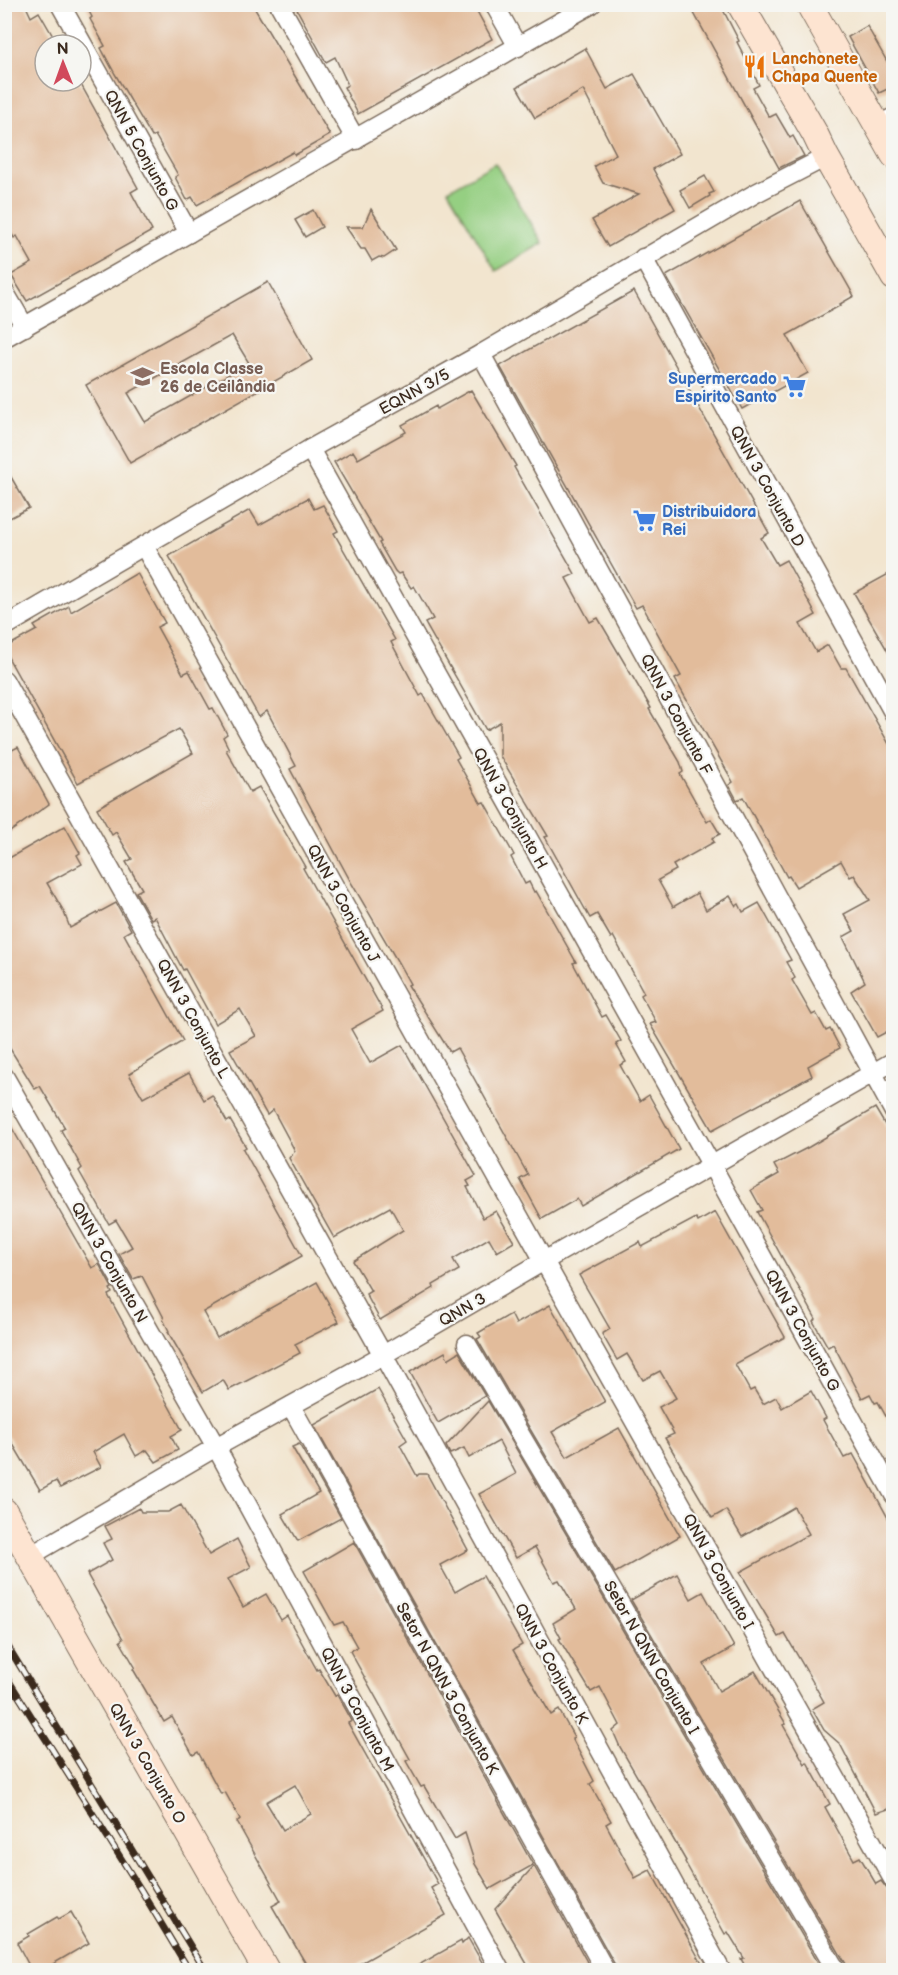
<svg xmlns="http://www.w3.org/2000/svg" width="898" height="1975" font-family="'Balsamiq Sans',sans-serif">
<rect width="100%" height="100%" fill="#f6f6f2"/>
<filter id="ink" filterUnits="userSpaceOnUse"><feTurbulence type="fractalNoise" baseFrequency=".0167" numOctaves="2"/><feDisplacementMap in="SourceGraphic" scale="12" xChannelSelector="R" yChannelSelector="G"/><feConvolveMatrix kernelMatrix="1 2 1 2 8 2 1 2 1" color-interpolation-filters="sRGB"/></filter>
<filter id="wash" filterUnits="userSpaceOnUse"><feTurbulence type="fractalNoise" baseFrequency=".008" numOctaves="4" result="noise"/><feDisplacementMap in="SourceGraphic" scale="24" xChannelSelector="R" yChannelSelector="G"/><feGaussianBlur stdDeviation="1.35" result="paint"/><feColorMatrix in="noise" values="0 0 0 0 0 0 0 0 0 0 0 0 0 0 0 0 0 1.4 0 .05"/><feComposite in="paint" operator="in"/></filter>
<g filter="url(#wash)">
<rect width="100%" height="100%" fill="#f2e5cf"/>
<!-- green -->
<polygon fill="#95cf82" stroke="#687c50" stroke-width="1.5" points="495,163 543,243 496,271 448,190"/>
<g id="blocks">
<!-- building -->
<g fill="#e2bc9b" fill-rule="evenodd">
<polygon points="4,4 25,4 31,17 39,12 58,45 45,45 45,81 79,81 138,188 131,192 152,231 27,301 11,275 32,263 17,236 14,238 4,221"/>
<polygon points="85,4 252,4 330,135 295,155 293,152 197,205 192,197 187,200 175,177 178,175 155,135 152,137 115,74 101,48 105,46 90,19 92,17"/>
<polygon points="294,4 417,4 420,10 430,4 473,4 492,39 358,114 344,87 348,85 335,57 326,62"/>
<polygon points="689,4 720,4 739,41 737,42 759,85 753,88 768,115 770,117 776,114 790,138 793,136 804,156 779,168"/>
<polygon points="867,26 894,74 894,86 879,93 848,37"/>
<polygon points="585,48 607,89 634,74 680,154 653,169 675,209 608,247 592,220 639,194 603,183 594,166 616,154 583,90 535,118 517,87"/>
<polygon points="705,176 714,192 709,194 710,196 690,208 680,190"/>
<polygon points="800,201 854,296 840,304 841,305 787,335 808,373 742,409 666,276"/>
<polygon points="371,209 396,250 384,258 379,257 372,261 365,249 361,249 346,227 363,227"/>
<polygon points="313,210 322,227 305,237 295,220"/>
<path d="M 268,282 L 312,360 L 130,463 L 86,385 ZM 232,335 L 249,363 L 145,422 L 128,393 Z"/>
<polygon points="634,291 769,533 761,538 777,565 786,560 816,615 800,624 816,652 828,645 841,668 846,668 894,753 894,1028 877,1037 851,991 865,982 843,937 854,931 844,914 870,900 854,875 850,877 841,861 796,887 789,876 787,877 743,797 737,800 729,785 733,782 675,679 681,676 642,605 636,608 500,366"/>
<polygon points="471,390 516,466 514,467 575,574 566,578 590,622 598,618 651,708 649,709 680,762 683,772 680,774 707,822 711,819 720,834 712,838 714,842 673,865 676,870 658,880 673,907 697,893 706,910 730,896 736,906 739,904 743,912 759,903 791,960 786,962 795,978 792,980 812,1015 816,1013 826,1031 830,1029 840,1048 808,1066 812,1076 712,1130 650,1024 656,1022 641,995 644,993 613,936 611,938 597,914 590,918 545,837 548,836 500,756 500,722 486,730 425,623 433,619 414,586 411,588 401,573 398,574 395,571 379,543 381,542 334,462 353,451 358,459 406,432 402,425 436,406 437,409"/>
<polygon points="4,465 29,508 4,521"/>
<polygon points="308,498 314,509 323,505 338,531 334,533 395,640 391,642 420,696 423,694 459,757 456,759 481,803 484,802 514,855 511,857 525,884 529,882 534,892 536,891 576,962 573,963 602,1017 606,1015 621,1041 616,1044 626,1062 620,1065 640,1101 649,1095 679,1149 581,1206 577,1199 542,1219 520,1179 528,1175 523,1166 457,1048 450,1052 408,985 410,984 399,964 352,884 290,769 296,766 267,711 259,717 169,556 250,510 259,525"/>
<polygon points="894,571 894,662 854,593"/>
<polygon points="137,573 165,623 157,627 183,674 189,671 210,709 213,708 227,734 223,737 229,749 226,750 250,792 259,787 305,867 303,868 383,1011 351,1029 370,1063 402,1045 476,1176 467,1181 470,1186 467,1187 483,1218 496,1211 514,1242 497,1252 489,1238 453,1259 459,1270 433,1285 434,1288 380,1320 366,1294 371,1291 353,1261 403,1230 390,1207 334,1238 289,1158 295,1151 273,1110 267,1115 230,1050 256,1036 240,1009 215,1024 185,969 183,970 155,917 151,919 136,892 142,889 126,862 132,859 116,832 112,835 97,808 193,753 179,729 78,783 4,650 4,648 37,630 34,626 69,606 71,612"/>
<polygon points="18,747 49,804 4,836 4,754"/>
<polygon points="65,826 80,853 77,855 82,864 47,883 63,910 70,928 116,903 131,930 124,934 183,1041 129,1074 143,1098 189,1073 204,1100 212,1095 227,1122 230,1120 246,1147 243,1149 302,1256 203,1312 217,1338 317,1282 339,1322 295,1344 300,1353 229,1390 223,1380 203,1392 168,1332 169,1331 163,1319 164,1318 142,1276 133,1279 119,1254 132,1247 116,1220 109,1224 79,1171 82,1168 61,1130 65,1128 40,1086 35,1089 4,1039 4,861"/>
<polygon points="875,1108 894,1140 894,1431 878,1402 875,1403 870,1394 862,1398 833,1344 828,1347 813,1321 816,1319 757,1212 762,1210 751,1190 779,1174 774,1165 809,1147"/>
<polygon points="4,1114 92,1268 99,1264 112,1288 110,1289 112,1293 108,1295 182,1430 171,1436 178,1450 156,1462 147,1450 136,1456 124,1434 93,1452 101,1467 60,1488 56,1481 40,1490 4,1429"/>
<polygon points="715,1212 785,1337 735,1364 750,1391 754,1389 763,1404 776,1397 782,1408 811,1391 826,1418 823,1420 844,1458 853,1454 894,1529 894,1807 876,1813 840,1744 824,1730 812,1709 824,1702 810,1677 785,1634 779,1637 740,1572 809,1534 794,1507 742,1537 726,1510 712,1518 665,1438 674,1434 659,1407 676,1398 660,1371 643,1380 627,1354 617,1360 602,1334 610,1329 579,1275 640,1242 642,1247 696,1218 698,1222"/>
<polygon points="550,1305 605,1402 552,1432 567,1457 619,1428 680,1536 615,1573 477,1339 481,1337 478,1333 511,1314 516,1324"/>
<polygon points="445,1352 448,1359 459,1352 485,1396 438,1423 410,1372"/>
<polygon points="378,1389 407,1440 400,1445 417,1476 419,1474 427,1474 468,1550 440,1565 455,1592 483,1576 522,1645 513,1650 551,1715 559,1710 574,1737 572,1738 594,1781 590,1784 611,1821 606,1824 635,1878 650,1870 706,1971 616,1971 615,1965 314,1425"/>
<polygon points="488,1401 823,1971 748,1971 741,1959 744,1958 728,1932 725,1934 685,1862 686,1861 620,1747 613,1731 620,1725 600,1687 591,1692 559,1639 561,1638 553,1623 576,1609 559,1580 554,1582 535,1547 516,1558 479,1494 516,1474 499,1441 469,1458 464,1448 450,1454 446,1446"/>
<polygon points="299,1444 341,1518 298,1541 282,1514 319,1493 292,1447"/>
<path d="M 181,1505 L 209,1555 L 237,1539 L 251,1567 L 228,1579 L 243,1607 L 266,1594 L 281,1620 L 287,1616 L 317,1670 L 319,1669 L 335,1696 L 337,1694 L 352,1721 L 348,1723 L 438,1884 L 431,1888 L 446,1915 L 347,1971 L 310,1971 L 272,1906 L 281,1901 L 237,1822 L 240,1819 L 225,1792 L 221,1794 L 198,1752 L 193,1755 L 172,1717 L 164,1722 L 133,1669 L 135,1667 L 120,1641 L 123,1639 L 87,1574 L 112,1560 L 103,1543 L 112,1539 L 105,1526 L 139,1508 L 141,1512 L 168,1512 ZM 295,1785 L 311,1814 L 283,1830 L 266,1802 Z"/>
<polygon points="354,1542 533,1865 490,1889 475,1864 465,1833 455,1839 424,1786 421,1787 406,1761 410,1759 350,1651 357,1647 343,1622 334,1625 304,1571"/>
<polygon points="677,1574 691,1599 703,1592 734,1647 704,1664 719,1691 755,1671 786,1724 783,1725 805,1764 807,1762 830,1804 825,1807 854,1860 860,1857 876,1884 881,1881 888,1890 894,1892 894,1909 891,1911 894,1915 894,1962 878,1971 847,1971 846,1964 631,1600"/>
<polygon points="534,1866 592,1971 531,1971 495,1909"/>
<polygon points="71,1912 89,1943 41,1971 32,1971 17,1943 29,1936 28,1934 57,1917 59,1919"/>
<polygon points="468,1938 487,1971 408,1971 461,1941 462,1944"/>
</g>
</g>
</g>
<g filter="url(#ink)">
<use href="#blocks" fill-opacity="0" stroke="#7b6b5c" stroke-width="1.5"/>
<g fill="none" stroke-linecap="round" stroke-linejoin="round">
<defs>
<g id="street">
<polyline points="60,4 189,233"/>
<polyline points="279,4 356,140"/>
<polyline points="494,4 518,47"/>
<polyline points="877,126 894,117"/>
<polyline points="643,258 894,714"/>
<polyline points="4,291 25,327"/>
<polyline points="4,338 592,4"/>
<polyline points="481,354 894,1112"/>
<polyline points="310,449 712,1166 894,1495"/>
<polyline points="144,546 544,1261 894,1881"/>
<polyline points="4,627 310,449 481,354 756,193 826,157"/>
<polyline points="4,680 383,1355 721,1970"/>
<polyline points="4,1076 216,1447 500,1970"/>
<polyline points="467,1344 836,1970"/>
<polyline points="291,1406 605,1970"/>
<polyline points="30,1556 216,1447 383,1355 544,1261 894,1061"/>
</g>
<g id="secondary">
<polyline points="740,4 815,134 826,157 894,277"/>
<polyline points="809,4 894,155"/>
<polyline points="4,1511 266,1970"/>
</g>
</defs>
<!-- street casing -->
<use href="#street" stroke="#7b6b5c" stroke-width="21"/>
<!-- secondary casing -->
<use href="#secondary" stroke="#7b6b5c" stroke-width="28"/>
<!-- street -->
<use href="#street" stroke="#fff" stroke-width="18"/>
<!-- secondary -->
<use href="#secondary" stroke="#fde4d1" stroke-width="26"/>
<defs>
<g id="rail">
<polyline points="4,1640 205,1970"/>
<polyline points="4,1673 141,1890 189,1970"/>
</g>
</defs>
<!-- rail casing -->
<use href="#rail" stroke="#3b2a1e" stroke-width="7"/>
<!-- rail -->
<use href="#rail" stroke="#f6f6f2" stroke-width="4.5" stroke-dasharray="14" stroke-linecap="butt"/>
</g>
</g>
<!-- icons -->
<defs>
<symbol id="restaurant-bare" viewBox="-9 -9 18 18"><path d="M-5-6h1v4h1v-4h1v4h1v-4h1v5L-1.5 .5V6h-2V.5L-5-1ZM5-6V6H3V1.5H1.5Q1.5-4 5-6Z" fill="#e8710a" stroke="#f6f6f2" stroke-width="2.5" paint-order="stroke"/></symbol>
<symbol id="school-bare" viewBox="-9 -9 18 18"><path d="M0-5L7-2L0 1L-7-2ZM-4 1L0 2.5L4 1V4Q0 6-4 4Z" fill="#8d6e63" stroke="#f6f6f2" stroke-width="2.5" paint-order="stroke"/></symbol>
<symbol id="supermarket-bare" viewBox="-9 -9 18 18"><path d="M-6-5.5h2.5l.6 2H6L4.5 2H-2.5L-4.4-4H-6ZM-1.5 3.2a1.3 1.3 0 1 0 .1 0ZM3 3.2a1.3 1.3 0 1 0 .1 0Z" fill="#3f7fe0" stroke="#f6f6f2" stroke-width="2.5" paint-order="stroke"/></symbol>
</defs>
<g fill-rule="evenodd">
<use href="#restaurant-bare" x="738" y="50" width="33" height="33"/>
<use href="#school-bare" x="126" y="360" width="33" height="33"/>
<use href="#supermarket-bare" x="778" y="370" width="33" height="33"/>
<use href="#supermarket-bare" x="628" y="504" width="33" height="33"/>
</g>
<g text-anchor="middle" stroke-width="4.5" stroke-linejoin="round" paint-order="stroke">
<!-- food labels -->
<g font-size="16" font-weight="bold" fill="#c56008" stroke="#f6f6f2" text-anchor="start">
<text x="772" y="64">Lanchonete<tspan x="772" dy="18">Chapa Quente</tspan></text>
</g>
<!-- street labels -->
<g font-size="16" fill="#3b2a1e" stroke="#f6f6f2">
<text transform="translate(142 150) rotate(61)" y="6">QNN 5 Conjunto G</text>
<text transform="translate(414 391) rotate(-29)" y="6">EQNN 3/5</text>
<text transform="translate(768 486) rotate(61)" y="6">QNN 3 Conjunto D</text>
<text transform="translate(677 714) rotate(62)" y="6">QNN 3 Conjunto F</text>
<text transform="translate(511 808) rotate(61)" y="6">QNN 3 Conjunto H</text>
<text transform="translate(344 903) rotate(61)" y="6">QNN 3 Conjunto J</text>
<text transform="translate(194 1018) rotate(61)" y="6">QNN 3 Conjunto L</text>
<text transform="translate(110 1262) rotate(60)" y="6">QNN 3 Conjunto N</text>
<text transform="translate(462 1309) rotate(-30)" y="6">QNN 3</text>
<text transform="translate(803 1330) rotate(61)" y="6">QNN 3 Conjunto G</text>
<text transform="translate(719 1571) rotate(61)" y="6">QNN 3 Conjunto I</text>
<text transform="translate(652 1657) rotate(60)" y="6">Setor N QNN Conjunto I</text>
<text transform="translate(552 1663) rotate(61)" y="6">QNN 3 Conjunto K</text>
<text transform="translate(448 1688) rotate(61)" y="6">Setor N QNN 3 Conjunto K</text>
<text transform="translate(358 1709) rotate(62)" y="6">QNN 3 Conjunto M</text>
<text transform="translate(148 1763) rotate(60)" y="6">QNN 3 Conjunto O</text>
</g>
<!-- education labels -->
<g font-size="16" font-weight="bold" fill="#785e54" stroke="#f6f6f2" text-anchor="start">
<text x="160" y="374">Escola Classe<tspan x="160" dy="18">26 de Ceilândia</tspan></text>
</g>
<!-- shop labels -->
<g font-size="16" font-weight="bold" fill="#366cbe" stroke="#f6f6f2" text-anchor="end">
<text x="777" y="384">Supermercado<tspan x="777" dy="18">Espirito Santo</tspan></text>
<text x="662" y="517" text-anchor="start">Distribuidora<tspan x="662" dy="18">Rei</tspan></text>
</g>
</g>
<!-- margin -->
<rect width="898" height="1975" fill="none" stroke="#f6f6f2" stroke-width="24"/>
<!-- north arrow -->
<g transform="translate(63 63) rotate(359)"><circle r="28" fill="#f6f6f2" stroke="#aba49d" stroke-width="1.5"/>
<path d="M0-4.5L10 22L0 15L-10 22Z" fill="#d1495b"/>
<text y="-9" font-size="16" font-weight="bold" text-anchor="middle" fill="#3b2a1e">N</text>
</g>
</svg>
